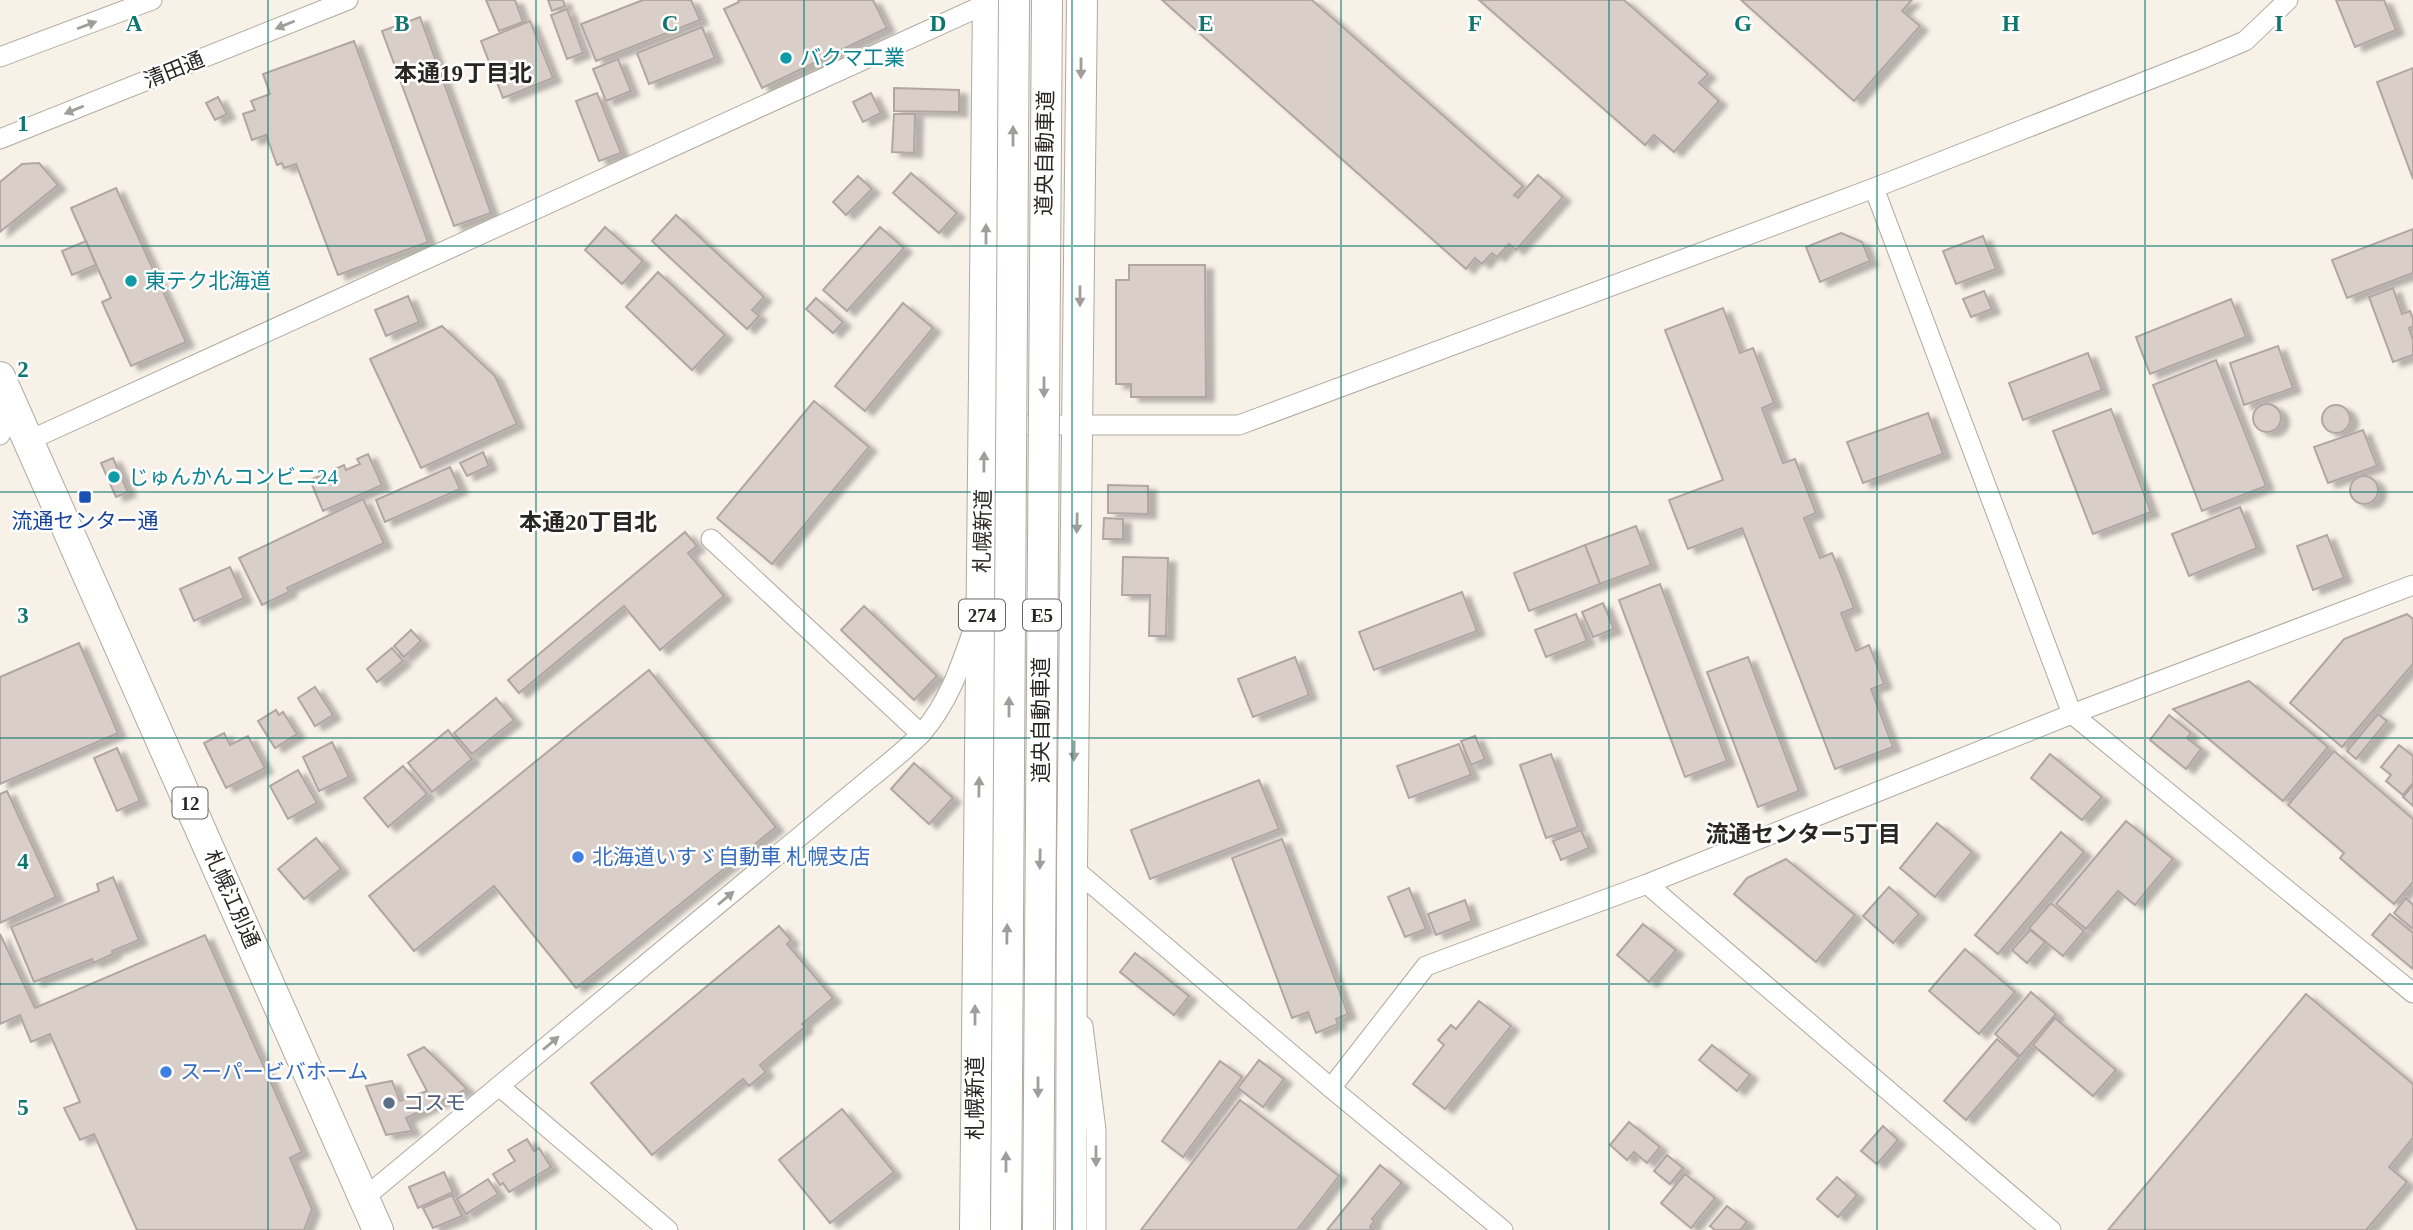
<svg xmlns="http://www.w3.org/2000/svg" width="2413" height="1230" font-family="'Times New Roman','Noto Sans JP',serif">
<defs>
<filter id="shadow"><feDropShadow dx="8" dy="4.5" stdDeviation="2" flood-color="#0004"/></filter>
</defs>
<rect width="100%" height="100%" fill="#f8f1e8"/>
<!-- building -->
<g fill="#d9cec8" stroke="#b1a6a1" stroke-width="2" filter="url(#shadow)">
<polygon points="486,0 515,0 523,22 499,31"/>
<polygon points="548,0 563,0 565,6 552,11"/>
<polygon points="643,0 691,0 700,20 596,61 581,24"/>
<polygon points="738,0 873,0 887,28 762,88 724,9 739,2"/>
<polygon points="1162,0 1312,0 1523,186 1514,195 1518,198 1538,175 1563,197 1516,250 1509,244 1497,257 1492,253 1482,264 1475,258 1466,269"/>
<polygon points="1479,0 1624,0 1708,74 1699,83 1719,101 1674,152 1654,135 1645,145"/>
<polygon points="1741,0 1912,0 1902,11 1920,26 1854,101"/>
<polygon points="2336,0 2384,0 2396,30 2355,47"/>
<polygon points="567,9 583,53 567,59 551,15"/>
<polygon points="420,17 491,213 454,226 382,31"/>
<polygon points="530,21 553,78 503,98 481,41"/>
<polygon points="702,27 715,58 649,84 637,53"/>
<polygon points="354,41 428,242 338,275 296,164 284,168 282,163 277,165 266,135 252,140 243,114 255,110 251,101 270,94 263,74"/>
<polygon points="618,59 631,91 606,101 593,69"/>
<polygon points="2413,68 2413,179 2377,82"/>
<polygon points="894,88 959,90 959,112 894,111"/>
<polygon points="597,93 621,153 599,161 576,101"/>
<polygon points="871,93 881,113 863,122 853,102"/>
<polygon points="218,97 227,114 215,120 206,103"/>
<polygon points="894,114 915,114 914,153 892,152"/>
<polygon points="39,163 58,185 0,232 0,182 22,164"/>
<polygon points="911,173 957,213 939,233 893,193"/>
<polygon points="858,176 872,189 846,215 833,202"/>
<polygon points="116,188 186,342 131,366 102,302 111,298 71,208"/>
<polygon points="676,215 764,297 752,310 759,316 747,329 652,241"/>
<polygon points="605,227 643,261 622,284 585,250"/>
<polygon points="880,227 904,248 847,311 823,290"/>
<polygon points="2413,229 2413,273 2347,298 2332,260"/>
<polygon points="1841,233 1862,242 1870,261 1820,282 1806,247"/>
<polygon points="1983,236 1996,269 1956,284 1943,251"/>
<polygon points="86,241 96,265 72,275 62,251"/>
<polygon points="1129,265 1205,265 1206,397 1131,397 1131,384 1116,384 1116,280 1129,280"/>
<polygon points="658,272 725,335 692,370 626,307"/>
<polygon points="2393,288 2402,314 2410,311 2413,319 2413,326 2409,328 2413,340 2413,355 2393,362 2369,297"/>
<polygon points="1984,291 1992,309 1971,317 1963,299"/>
<polygon points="408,296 419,322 386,336 375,310"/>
<polygon points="816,298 843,322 833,333 806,309"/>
<polygon points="2231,299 2246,337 2150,374 2136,337"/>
<polygon points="903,303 933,328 865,411 835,386"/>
<polygon points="1723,308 1740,353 1753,348 1774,403 1762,408 1783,463 1795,459 1816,513 1804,518 1820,558 1832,553 1854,608 1841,613 1856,651 1869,645 1884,684 1871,689 1893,747 1835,769 1742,528 1688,549 1669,500 1723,480 1665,330"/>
<polygon points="442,326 495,376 517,424 421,468 370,359"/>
<polygon points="2278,346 2293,388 2244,405 2230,363"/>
<polygon points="2088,353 2102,390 2023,420 2009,383"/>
<polygon points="2216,360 2266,486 2202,511 2153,385"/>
<polygon points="814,401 869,447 772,564 717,518"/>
<circle cx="2267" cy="418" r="14"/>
<circle cx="2336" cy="419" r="14"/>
<polygon points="2111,409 2151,512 2093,534 2053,431"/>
<polygon points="1928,413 1943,454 1863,483 1847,442"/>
<polygon points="2363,430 2377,466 2328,483 2314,447"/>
<polygon points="483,452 489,466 467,476 460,463"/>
<polygon points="368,454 382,485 323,511 310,480 326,473 329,479 336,476 333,470 344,465 346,470 360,464 357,459"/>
<polygon points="113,458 128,492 116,497 101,463"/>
<polygon points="450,467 460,489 385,522 376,500"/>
<circle cx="2364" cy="490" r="14"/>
<polygon points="1108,485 1148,486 1148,514 1108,513"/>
<polygon points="363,499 384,543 287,588 289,592 262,605 239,558"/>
<polygon points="2240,507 2257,548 2189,576 2172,534"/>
<polygon points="1104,518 1123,519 1123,539 1103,539"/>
<polygon points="1636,526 1651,565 1600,584 1585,545"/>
<polygon points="685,532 697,546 688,553 724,596 660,650 624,606 519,693 508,680"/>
<polygon points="2327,535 2344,578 2313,590 2297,546"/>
<polygon points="1585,545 1600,584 1529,611 1514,573"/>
<polygon points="1123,557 1168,558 1166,636 1149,636 1150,595 1122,595"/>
<polygon points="230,567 244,598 194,621 180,589"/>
<polygon points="1660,584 1727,761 1685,777 1619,600"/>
<polygon points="1462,592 1477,631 1374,670 1359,632"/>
<polygon points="1603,603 1614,629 1593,637 1582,612"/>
<polygon points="864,606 937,676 914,700 841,630"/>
<polygon points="1576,614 1587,641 1546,657 1535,630"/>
<polygon points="2407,614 2413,619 2413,664 2342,747 2290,703 2344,639"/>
<polygon points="411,630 421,641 404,657 394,646"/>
<polygon points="79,643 118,733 0,784 0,677"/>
<polygon points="392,648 403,661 377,682 367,669"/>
<polygon points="1295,657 1309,695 1253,717 1238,679"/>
<polygon points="1748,657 1799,791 1758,807 1707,672"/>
<polygon points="649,670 776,827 576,988 494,886 414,951 369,896"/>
<polygon points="2249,681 2328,747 2283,801 2173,709"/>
<polygon points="315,687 333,715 315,726 298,698"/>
<polygon points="496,698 514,720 472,754 454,733"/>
<polygon points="276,710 279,715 283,712 297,734 275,748 258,721"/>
<polygon points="2378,714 2387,721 2356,759 2347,751"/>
<polygon points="2169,715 2191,733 2187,738 2201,749 2186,769 2150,740"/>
<polygon points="448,730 472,759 432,792 408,763"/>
<polygon points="224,733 230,745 248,736 265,768 226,788 204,743"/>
<polygon points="1475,736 1485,759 1471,765 1461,741"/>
<polygon points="332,742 349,777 319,791 303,757"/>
<polygon points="1459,744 1471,775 1409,798 1397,766"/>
<polygon points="2399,745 2413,756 2413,783 2403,795 2386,781 2391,775 2381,767"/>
<polygon points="117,748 140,801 117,811 94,758"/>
<polygon points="2334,751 2413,819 2413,882 2394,904 2340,858 2344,853 2288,805"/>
<polygon points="1551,754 1578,827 1546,838 1520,765"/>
<polygon points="2050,754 2102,797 2082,820 2031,778"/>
<polygon points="914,763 953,798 929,824 891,789"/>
<polygon points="403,766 427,794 388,827 364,798"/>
<polygon points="298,770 317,803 288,819 270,786"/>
<polygon points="1259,780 1279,829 1150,879 1131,830"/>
<polygon points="2413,785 2413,806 2403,797"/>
<polygon points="7,791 56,897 0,923 0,794"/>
<polygon points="2126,821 2173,859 2135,905 2118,891 2086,929 2056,904"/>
<polygon points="1937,823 1972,852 1935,897 1900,868"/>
<polygon points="1581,830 1589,848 1561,860 1553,841"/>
<polygon points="2061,832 2084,852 1998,954 1975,935"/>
<polygon points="316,838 341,869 304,899 278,869"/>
<polygon points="1282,839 1348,1014 1336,1019 1338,1024 1316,1033 1308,1012 1292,1018 1232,858"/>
<polygon points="1786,859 1855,915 1816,962 1734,894 1747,878"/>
<polygon points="113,877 139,940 112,951 113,954 93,963 92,959 34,982 11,927 99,891 97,884"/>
<polygon points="1889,887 1919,914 1893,943 1863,916"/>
<polygon points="1409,888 1426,929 1405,937 1388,897"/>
<polygon points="2406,898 2413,905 2413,929 2394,913"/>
<polygon points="1465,900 1472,921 1436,935 1428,914"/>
<polygon points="2051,903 2084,931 2063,956 2029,928"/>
<polygon points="2390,914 2413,933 2413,969 2372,935"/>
<polygon points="1643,924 1676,950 1649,982 1617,955"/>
<polygon points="779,926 791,940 787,944 833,998 802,1024 805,1027 760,1065 766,1072 749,1086 743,1079 652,1155 591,1083"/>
<polygon points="2030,930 2045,942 2027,963 2012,950"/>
<polygon points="0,934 35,1008 205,935 302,1152 290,1158 312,1209 304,1230 137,1230 94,1134 80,1140 64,1108 80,1102 50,1034 31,1042 20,1015 0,1024"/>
<polygon points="1965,949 2015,992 1979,1034 1929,991"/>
<polygon points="1135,953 1189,996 1174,1015 1120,972"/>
<polygon points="2031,992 2056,1014 2020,1056 1995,1034"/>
<polygon points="2306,994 2413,1084 2413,1138 2389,1167 2407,1182 2366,1230 2108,1230"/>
<polygon points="1479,1001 1511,1026 1445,1109 1413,1084 1444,1045 1438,1040 1451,1025 1456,1029"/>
<polygon points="2055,1018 2116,1070 2093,1096 2033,1045"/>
<polygon points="1997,1039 2019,1058 1966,1120 1944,1101"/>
<polygon points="1712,1045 1750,1075 1737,1091 1699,1060"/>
<polygon points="424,1047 467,1089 406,1118 412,1131 386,1135 366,1086 392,1081 400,1101 427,1091 408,1055"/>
<polygon points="1259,1060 1284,1079 1263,1107 1238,1088"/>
<polygon points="1220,1061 1242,1077 1183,1157 1162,1141"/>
<polygon points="1240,1100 1339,1176 1297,1230 1141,1230"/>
<polygon points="842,1109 894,1172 830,1223 779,1160"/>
<polygon points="1629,1122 1660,1147 1647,1163 1634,1152 1627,1160 1610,1145"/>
<polygon points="1883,1126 1898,1140 1877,1164 1861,1151"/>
<polygon points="527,1139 534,1151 539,1148 551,1167 509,1192 503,1183 500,1185 493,1174 515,1161 508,1150"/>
<polygon points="1667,1155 1683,1168 1670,1184 1654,1171"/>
<polygon points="1380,1165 1402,1183 1372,1219 1374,1221 1370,1227 1374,1230 1327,1230"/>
<polygon points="444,1172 453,1192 418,1208 409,1187"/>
<polygon points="1685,1174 1715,1198 1691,1228 1661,1203"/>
<polygon points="1837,1177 1857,1195 1838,1217 1817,1199"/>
<polygon points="488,1179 498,1194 466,1214 457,1199"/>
<polygon points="452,1195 462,1216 433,1228 423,1208"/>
<polygon points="1727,1206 1747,1222 1740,1230 1715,1230 1710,1226"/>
</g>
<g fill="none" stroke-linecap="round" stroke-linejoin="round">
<defs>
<g id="minor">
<polyline points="0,57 152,0"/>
<polyline points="0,139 348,0"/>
<polyline points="1874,188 2072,714 2413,993"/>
<polyline points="1001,425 1239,425 1874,188 2202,59 2245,41 2288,0"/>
<polyline points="0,435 13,406"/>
<polyline points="30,440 988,3"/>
<polyline points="711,539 921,734"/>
<polyline points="1072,867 1331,1088 1503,1230"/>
<polyline points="1647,884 2051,1230"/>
<polyline points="1083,1026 1096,1130 1096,1230"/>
<polyline points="499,1086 668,1230"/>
<polyline points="1331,1088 1426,966 1647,884 2072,714 2413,585"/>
<path d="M 364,1198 L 868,780 C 886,765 906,750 922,733 C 949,702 961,665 974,627"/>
</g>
<g id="highway">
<polyline points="0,377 378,1230"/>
<path d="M 975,1230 C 976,820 987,410 988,0"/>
<polyline points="1071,1230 1072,867 1082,0"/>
</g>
</defs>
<!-- minor casing -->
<use href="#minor" stroke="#afa9a0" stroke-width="21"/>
<!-- highway casing -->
<use href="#highway" stroke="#afa9a0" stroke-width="32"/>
<!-- minor -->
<use href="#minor" stroke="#fff" stroke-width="19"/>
<!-- highway -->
<use href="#highway" stroke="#fff" stroke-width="30"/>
<defs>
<g id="highway-bridge">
<polyline points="1006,1230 1014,0"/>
<polyline points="1038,1230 1047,0"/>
</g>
</defs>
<!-- highway-bridge casing -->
<use href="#highway-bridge" stroke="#afa9a0" stroke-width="32" stroke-linecap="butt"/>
<!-- highway-bridge -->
<use href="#highway-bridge" stroke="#fff" stroke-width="30"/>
</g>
<!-- one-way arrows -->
<defs><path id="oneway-solid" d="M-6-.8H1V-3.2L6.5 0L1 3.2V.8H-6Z" transform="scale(1.75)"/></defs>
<g fill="#9f9e9c">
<use href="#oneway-solid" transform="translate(87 25) rotate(-21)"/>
<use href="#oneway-solid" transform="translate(285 25) rotate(158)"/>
<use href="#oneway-solid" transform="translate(1081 68) rotate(90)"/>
<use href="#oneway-solid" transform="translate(74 110) rotate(158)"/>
<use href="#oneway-solid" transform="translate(1013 136) rotate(-90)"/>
<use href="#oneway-solid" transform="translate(986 234) rotate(-90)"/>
<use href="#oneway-solid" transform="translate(1080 296) rotate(90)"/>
<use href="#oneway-solid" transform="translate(1044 387) rotate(90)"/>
<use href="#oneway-solid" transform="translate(984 462) rotate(-89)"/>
<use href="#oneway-solid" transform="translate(1077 523) rotate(91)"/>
<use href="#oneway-solid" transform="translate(1009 707) rotate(-90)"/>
<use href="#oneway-solid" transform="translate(1074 751) rotate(91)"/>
<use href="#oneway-solid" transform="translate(979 787) rotate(-89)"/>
<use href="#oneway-solid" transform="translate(1040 859) rotate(91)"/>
<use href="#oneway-solid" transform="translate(726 898) rotate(-40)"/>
<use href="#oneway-solid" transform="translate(1007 934) rotate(-89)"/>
<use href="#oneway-solid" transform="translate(975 1015) rotate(-90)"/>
<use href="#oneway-solid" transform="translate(551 1043) rotate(-40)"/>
<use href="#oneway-solid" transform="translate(1038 1087) rotate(90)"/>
<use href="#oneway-solid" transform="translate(1096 1156) rotate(90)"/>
<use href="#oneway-solid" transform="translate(1006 1162) rotate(-90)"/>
</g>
<!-- grid -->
<path fill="none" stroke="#0f766e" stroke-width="2" stroke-opacity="0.55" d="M 268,0 L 268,1230M 536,0 L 536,1230M 804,0 L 804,1230M 1072,0 L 1072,1230M 1341,0 L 1341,1230M 1609,0 L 1609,1230M 1877,0 L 1877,1230M 2145,0 L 2145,1230M 0,246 L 2413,246M 0,492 L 2413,492M 0,738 L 2413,738M 0,984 L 2413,984"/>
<!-- markers -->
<g fill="#0f9aa8" stroke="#fff" stroke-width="2.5">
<circle cx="786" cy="58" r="7"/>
<circle cx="131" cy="281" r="7"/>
<circle cx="114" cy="477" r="7"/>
</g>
<rect fill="#1a4fb4" stroke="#fff" stroke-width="2.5" x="78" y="490" width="14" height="14" rx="3.5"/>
<g fill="#3f7fe0" stroke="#fff" stroke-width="2.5">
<circle cx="578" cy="857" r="7"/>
<circle cx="166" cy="1072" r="7"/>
</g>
<circle fill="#5c6f8a" stroke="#fff" stroke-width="2.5" cx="389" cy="1103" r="7"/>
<g text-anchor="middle" stroke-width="5" stroke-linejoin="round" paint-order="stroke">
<!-- shield labels -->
<g fill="#fff" stroke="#696865" stroke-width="2">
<rect x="959" y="599.5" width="46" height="31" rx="5"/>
<rect x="1023" y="599.5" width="38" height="31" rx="5"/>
<rect x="172.5" y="787.5" width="35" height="31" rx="5"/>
</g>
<g font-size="19" font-weight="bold" fill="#292723">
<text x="982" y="622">274</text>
<text x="1042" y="622">E5</text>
<text x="190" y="810">12</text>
</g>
<!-- culture labels -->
<g font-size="21" fill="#0d838f" stroke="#fff" text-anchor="start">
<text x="800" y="65">バクマ工業</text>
<text x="145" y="288">東テク北海道</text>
<text x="128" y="484">じゅんかんコンビニ24</text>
</g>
<!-- street labels -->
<g font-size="21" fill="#292723" stroke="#fff">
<text transform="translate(174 70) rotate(-22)" y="7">清田通</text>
<text transform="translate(1045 153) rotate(-89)" y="7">道央自動車道</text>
<text transform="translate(983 531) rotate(-89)" y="7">札幌新道</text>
<text transform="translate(1041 720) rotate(-90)" y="7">道央自動車道</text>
<text transform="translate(232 899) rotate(66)" y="7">札幌江別通</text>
<text transform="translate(975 1098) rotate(-90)" y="7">札幌新道</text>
</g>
<!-- transit labels -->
<g font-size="21" fill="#164399" stroke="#fff">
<text x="85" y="528">流通センター通</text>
</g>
<!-- shop labels -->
<g font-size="21" fill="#366cbe" stroke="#fff" text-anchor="start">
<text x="592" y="864">北海道いすゞ自動車 札幌支店</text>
<text x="180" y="1079">スーパービバホーム</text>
</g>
<!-- service labels -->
<g font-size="21" fill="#4e5e75" stroke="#fff" text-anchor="start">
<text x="403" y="1110">コスモ</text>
</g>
<!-- neighbourhood labels -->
<g font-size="23" font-weight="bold" fill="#292723" stroke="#fff">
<text x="463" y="81">本通19丁目北</text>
<text x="588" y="530">本通20丁目北</text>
<text x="1803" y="842">流通センター5丁目</text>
</g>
</g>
<g font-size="23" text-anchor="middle" font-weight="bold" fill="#0f766e" stroke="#fff" stroke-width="5" stroke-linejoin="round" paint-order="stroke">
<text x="134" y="31">A</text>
<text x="402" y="31">B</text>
<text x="670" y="31">C</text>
<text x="938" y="31">D</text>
<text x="1206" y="31">E</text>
<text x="1475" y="31">F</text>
<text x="1743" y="31">G</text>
<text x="2011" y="31">H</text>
<text x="2279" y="31">I</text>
<text x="23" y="131">1</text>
<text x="23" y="377">2</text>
<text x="23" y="623">3</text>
<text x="23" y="869">4</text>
<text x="23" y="1115">5</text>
</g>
</svg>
